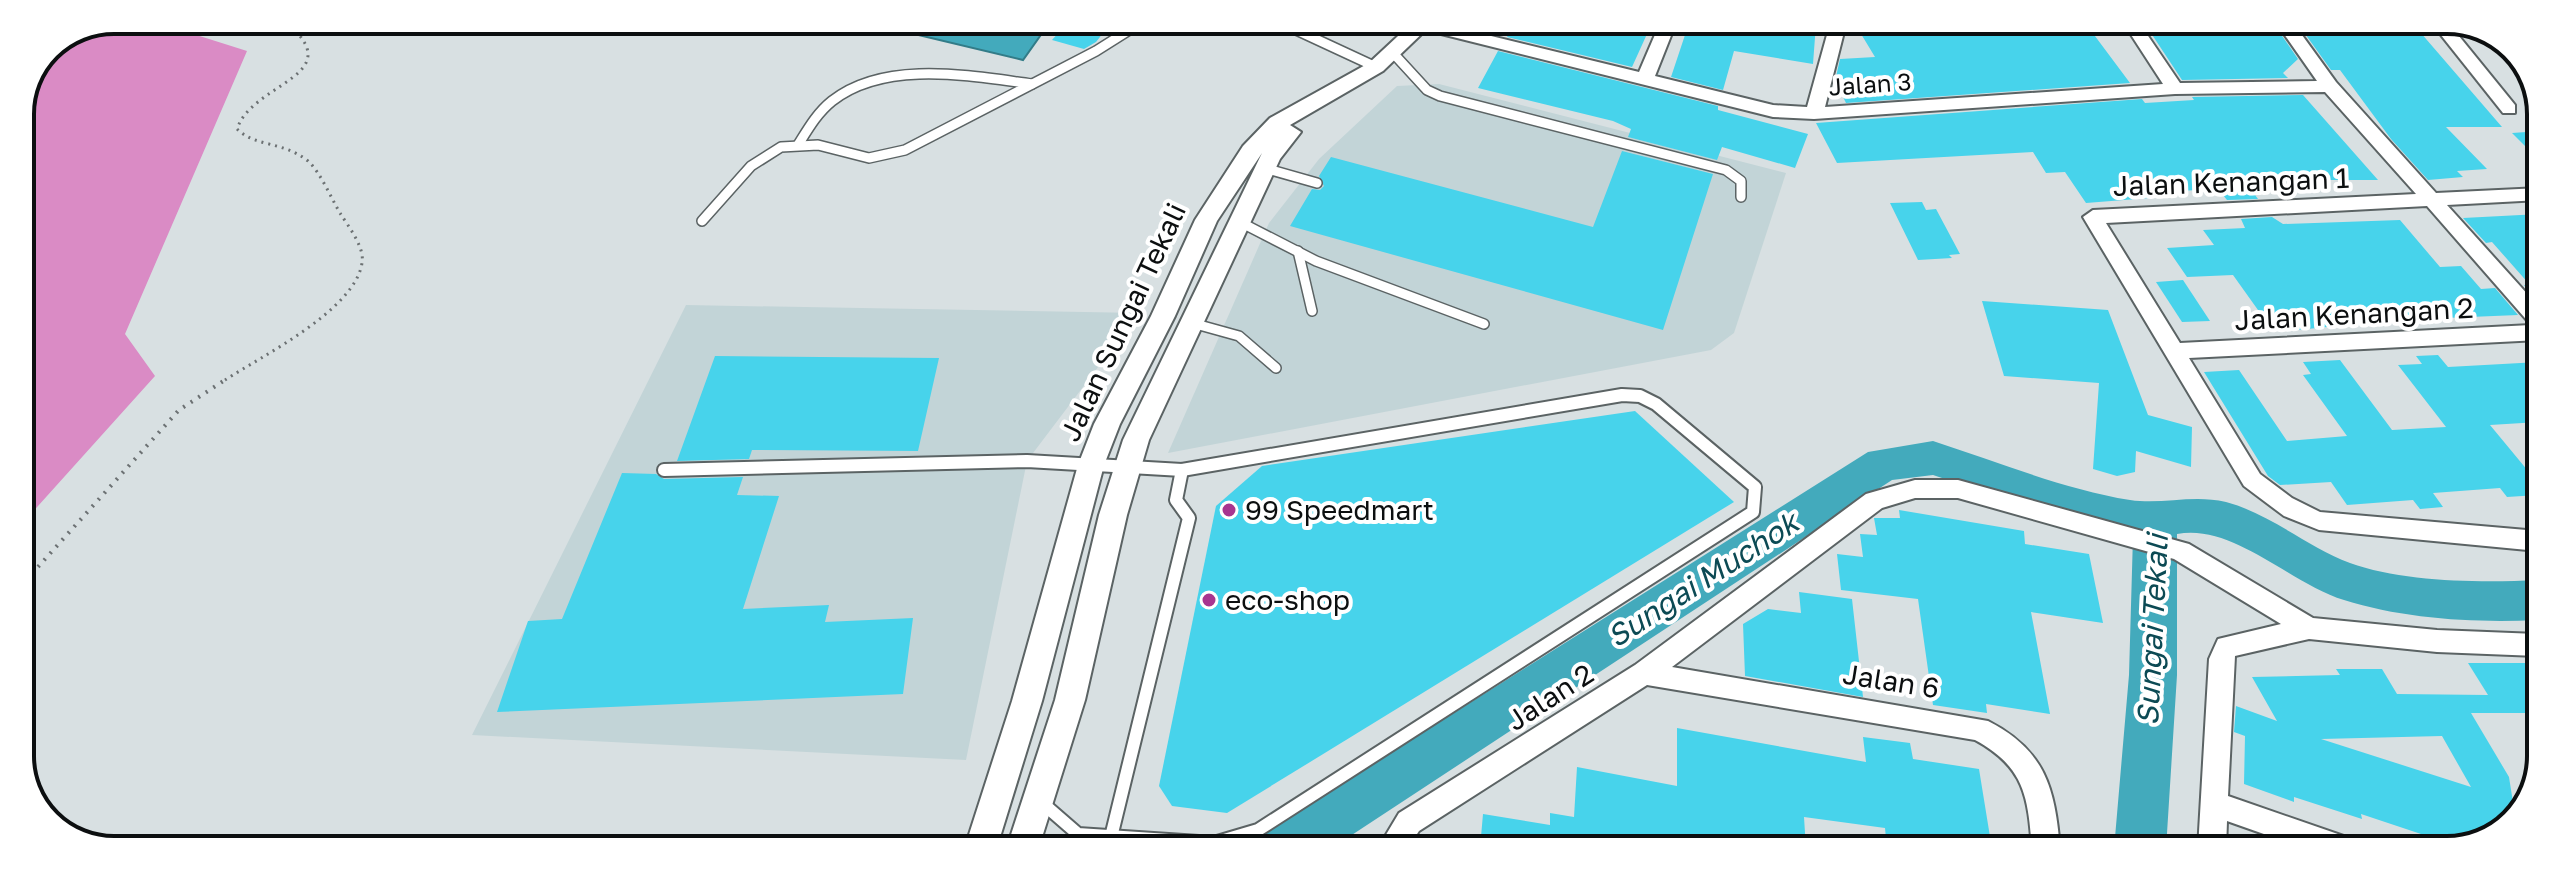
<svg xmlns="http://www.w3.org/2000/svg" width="2561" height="870" font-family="'Golos Text',sans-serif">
<rect width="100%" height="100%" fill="#d8e0e2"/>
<!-- built -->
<g fill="#c2d4d7">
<polygon points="1439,84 1786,173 1734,333 1711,350 1168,453 1269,223 1319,159 1397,86"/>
<polygon points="686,305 1139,313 1027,461 966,760 472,735"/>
</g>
<!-- forest -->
<polygon fill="#da8bc5" points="114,20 149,20 247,51 125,334 155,376 20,526 20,108 48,47"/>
<!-- water -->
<polygon fill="#43aabc" stroke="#327c88" stroke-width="2" points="864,22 1050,22 1023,60"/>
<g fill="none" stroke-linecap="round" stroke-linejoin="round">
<!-- river -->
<path fill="#43aabc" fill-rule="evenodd" d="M 1933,441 C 1998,462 2063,489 2130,500 C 2163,505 2192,494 2226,502 C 2271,514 2307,547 2350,563 C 2402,582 2482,583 2537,580 L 2537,620 C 2475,623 2404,619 2344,600 C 2291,584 2233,523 2177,534 L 2177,675 L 2166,849 L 2114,849 L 2129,675 L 2133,536 L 2102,531 L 1933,475 L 1892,480 L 1332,848 L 1260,848 L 1268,830 L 1868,452 Z"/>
</g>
<!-- building -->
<g fill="#47d3eb" fill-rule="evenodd">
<polygon points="1068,22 1080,22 1107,28 1096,42 1084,49 1052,40"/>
<polygon points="1515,23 1652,23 1632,67 1507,37"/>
<polygon points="1689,23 1816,24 1813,64 1734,51 1723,90 1671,77"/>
<polygon points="1855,24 2086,24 2130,83 1846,103 1835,81 1840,59 1875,57"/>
<polygon points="2145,24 2274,24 2298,59 2283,73 2288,78 2182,80"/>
<polygon points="2298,24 2414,25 2502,127 2446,127 2487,169 2457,171 2463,177 2428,180 2391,139 2340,70 2331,70"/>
<polygon points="1498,51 1718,106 1718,110 1808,134 1795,168 1722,147 1717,160 1628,137 1631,129 1613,121 1478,88"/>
<polygon points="2303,95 2378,180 2244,180 2258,199 2227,200 2218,189 2158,192 2162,197 2086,203 2065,172 2046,173 2033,152 1837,163 1816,123 2142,99 2145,103 2194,100 2192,97"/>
<polygon points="2541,131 2541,140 2540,161 2512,133"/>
<polygon points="1622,151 1713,174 1663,330 1290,226 1312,189 1320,190 1324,186 1319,176 1331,157 1593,227"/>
<polygon points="1922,202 1926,210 1936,209 1960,254 1949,255 1952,258 1918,260 1890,203"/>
<polygon points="2540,214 2540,264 2539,303 2524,285 2530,285 2492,242 2486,243 2463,218"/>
<polygon points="2272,217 2283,224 2400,220 2440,267 2461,266 2481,289 2495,288 2518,315 2397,320 2297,330 2293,323 2268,324 2233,275 2187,277 2167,248 2214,245 2203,230 2245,228 2241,219"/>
<polygon points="2183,280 2210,321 2182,322 2156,282"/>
<polygon points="1982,301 2108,310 2148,415 2192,427 2191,467 2136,451 2135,472 2117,476 2093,469 2099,383 2004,376"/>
<polygon points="2438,355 2448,367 2539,362 2539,422 2490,425 2538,483 2538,495 2507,497 2500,488 2433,493 2443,507 2420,509 2413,500 2347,505 2331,482 2280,485 2268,476 2204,372 2239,370 2287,441 2347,436 2303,375 2311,374 2303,362 2340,360 2392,430 2446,427 2398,365 2422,364 2416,356"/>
<polygon points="715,356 939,358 918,451 752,450 749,459 677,461"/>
<polygon points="1635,411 1734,502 1227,813 1172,806 1159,786 1216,506 1262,466"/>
<polygon points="622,473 656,474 664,479 743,477 737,495 779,496 743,609 829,605 825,622 913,618 903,694 497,712 528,621 562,619"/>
<polygon points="1899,510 2024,531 2025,544 2089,554 2103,623 2031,612 2050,714 1986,704 1987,713 1933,705 1918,599 1841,590 1837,554 1863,557 1860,534 1877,535 1874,518 1900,518"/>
<polygon points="1799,592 1852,599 1863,697 1745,676 1743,624 1768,609 1801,613"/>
<path d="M 2468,663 L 2537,663 L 2537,713 L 2471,713 L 2509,777 L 2515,815 L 2504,831 L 2457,846 L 2361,814 L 2362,819 L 2294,797 L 2294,802 L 2244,784 L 2245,736 L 2234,732 L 2236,706 L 2277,721 L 2252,677 L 2340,675 L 2336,669 L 2382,669 L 2397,694 L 2488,695 ZM 2442,736 L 2471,787 L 2321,739 Z"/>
<polygon points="1677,728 1866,762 1863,737 1910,743 1913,759 1979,769 1992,849 1887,849 1885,828 1804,817 1806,849 1480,848 1483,814 1550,825 1550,813 1574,817 1577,767 1677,786"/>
</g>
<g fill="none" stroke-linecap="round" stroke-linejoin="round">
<defs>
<g id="service-far1">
<polyline points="1279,22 1376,67"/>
<polyline points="1393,53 1427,90 1440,96 1726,170 1741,181 1741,197"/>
<path d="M 798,145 C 808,129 817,113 832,101 C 885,59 971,76 1032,84"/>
<polyline points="1264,168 1317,183"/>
<polyline points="702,221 751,166 781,147 818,145 869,158 905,150 1096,51 1142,22"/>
<polyline points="1238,221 1316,261 1484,324"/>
<polyline points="1298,251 1312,311"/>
<polyline points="1192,323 1239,336 1276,368"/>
</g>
<g id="service">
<polyline points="664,470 1027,461 1182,470 1622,395 1640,396 1656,404 1755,487 1753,512 1258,830 1214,843 1078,834 1040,801"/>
<polyline points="1111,837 1189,518 1176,500 1182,470"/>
</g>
<g id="minor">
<path d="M 1438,23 L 1639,72 L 1660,23 L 1676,23 L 1655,76 L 1773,105 L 1807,107 L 1830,24 L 1846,24 L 1825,107 L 2163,84 L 2124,24 L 2140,24 L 2180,83 L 2317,81 L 2277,24 L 2294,24 L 2336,82 L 2436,193 L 2540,188 L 2540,200 L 2447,205 L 2539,307 L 2539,340 L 2189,358 L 2260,474 L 2292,498 L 2320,512 L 2538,531 L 2538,551 L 2319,530 L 2284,516 L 2244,486 L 2083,217 L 2093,210 L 2416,194 L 2325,92 L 2175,94 L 1814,119 L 1773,117 L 1417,28 L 1415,24 ZM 2427,206 L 2531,325 L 2180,343 L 2106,223 Z"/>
<polygon points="2433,25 2450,25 2515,105 2515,113 2503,113"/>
<path d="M 1915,480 L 1958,480 L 2189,544 L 2313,618 L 2437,630 L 2537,634 L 2537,656 L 2437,652 L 2309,639 L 2235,656 L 2228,796 L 2358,841 L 2362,850 L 2309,850 L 2227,821 L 2226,850 L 2198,849 L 2209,659 L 2218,639 L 2281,624 L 2174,559 L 1958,498 L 1915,498 L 1882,508 L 1672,667 L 1988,721 C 2045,750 2055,788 2060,849 L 2032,849 C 2028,797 2025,767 1975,740 L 1647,685 L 1419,831 L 1408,848 L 1378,848 L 1399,813 L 1635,665 L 1866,494 Z"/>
</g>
<polygon id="tertiary" points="1412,23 1433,23 1383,71 1290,125 1301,132 1280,159 1149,440 1127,515 1085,700 1039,847 1007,847 1055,700 1099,515 1123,440 1262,153 1217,221 1175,316 1120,424 1104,465 1042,701 997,847 965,847 1012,701 1078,465 1094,424 1151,316 1195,220 1243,146 1270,118 1369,63"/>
</defs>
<!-- service-far1 casing -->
<use href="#service-far1" stroke="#5b6364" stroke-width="12"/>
<!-- service casing -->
<use href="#service" stroke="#5b6364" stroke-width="16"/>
<!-- minor casing -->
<use href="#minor" stroke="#5b6364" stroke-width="4"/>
<!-- tertiary casing -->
<use href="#tertiary" stroke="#5b6364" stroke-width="4"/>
<!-- path-far1 -->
<path stroke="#6c7173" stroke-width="3" stroke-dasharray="2 5" stroke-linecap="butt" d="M 225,380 C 262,356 355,310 362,263 C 365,247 348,226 340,213 C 331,198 321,173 308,161 C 283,141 255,147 237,129 C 253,81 354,76 283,20"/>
<!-- path -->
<polyline stroke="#6c7173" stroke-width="4" stroke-dasharray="2 7" stroke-linecap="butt" points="20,587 179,410 228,378"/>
<!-- service-far1 -->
<use href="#service-far1" stroke="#fff" stroke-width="9"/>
<!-- service -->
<use href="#service" stroke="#fff" stroke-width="12"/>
<!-- minor -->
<use href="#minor" fill="#fff" fill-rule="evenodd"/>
<!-- tertiary -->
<use href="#tertiary" fill="#fff" fill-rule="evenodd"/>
</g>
<!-- markers -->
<g fill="#a73590" stroke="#fff" stroke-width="3">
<circle cx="1229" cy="510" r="8"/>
<circle cx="1209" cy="600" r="8"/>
</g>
<g text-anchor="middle" stroke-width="8" stroke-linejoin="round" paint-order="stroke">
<!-- far-street labels -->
<g font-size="24" fill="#0c0f10" stroke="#fff">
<text transform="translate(1870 85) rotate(-4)" y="8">Jalan 3</text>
</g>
<!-- street labels -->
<g font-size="28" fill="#0c0f10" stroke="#fff">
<text transform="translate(2231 182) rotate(-2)" y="10">Jalan Kenangan 1</text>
<text transform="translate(2354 314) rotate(-3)" y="10">Jalan Kenangan 2</text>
<text transform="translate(1123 322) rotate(-65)" y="10">Jalan Sungai Tekali</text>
<text transform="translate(1891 681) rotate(9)" y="10">Jalan 6</text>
<text transform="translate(1550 697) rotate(-33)" y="10">Jalan 2</text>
</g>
<!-- poi labels -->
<g font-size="28" fill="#0c0f10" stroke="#fff" text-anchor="start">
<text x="1245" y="520">99 Speedmart</text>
<text x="1225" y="610">eco-shop</text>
</g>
<!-- water labels -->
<g font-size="30" font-style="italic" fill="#0c4a54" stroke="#fff">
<text transform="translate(1703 580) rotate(-33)" y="10">Sungai Muchok</text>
<text transform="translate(2153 630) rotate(-87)" y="10">Sungai Tekali</text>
</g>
</g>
<!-- crop -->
<path d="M0 0H2561V870H0ZM114 34H2447A80 80 0 0 1 2527 114V756A80 80 0 0 1 2447 836H114A80 80 0 0 1 34 756V114A80 80 0 0 1 114 34Z" fill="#fff" fill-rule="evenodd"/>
<path fill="none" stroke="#0c0f10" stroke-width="4" d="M114 34H2447A80 80 0 0 1 2527 114V756A80 80 0 0 1 2447 836H114A80 80 0 0 1 34 756V114A80 80 0 0 1 114 34Z"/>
</svg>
